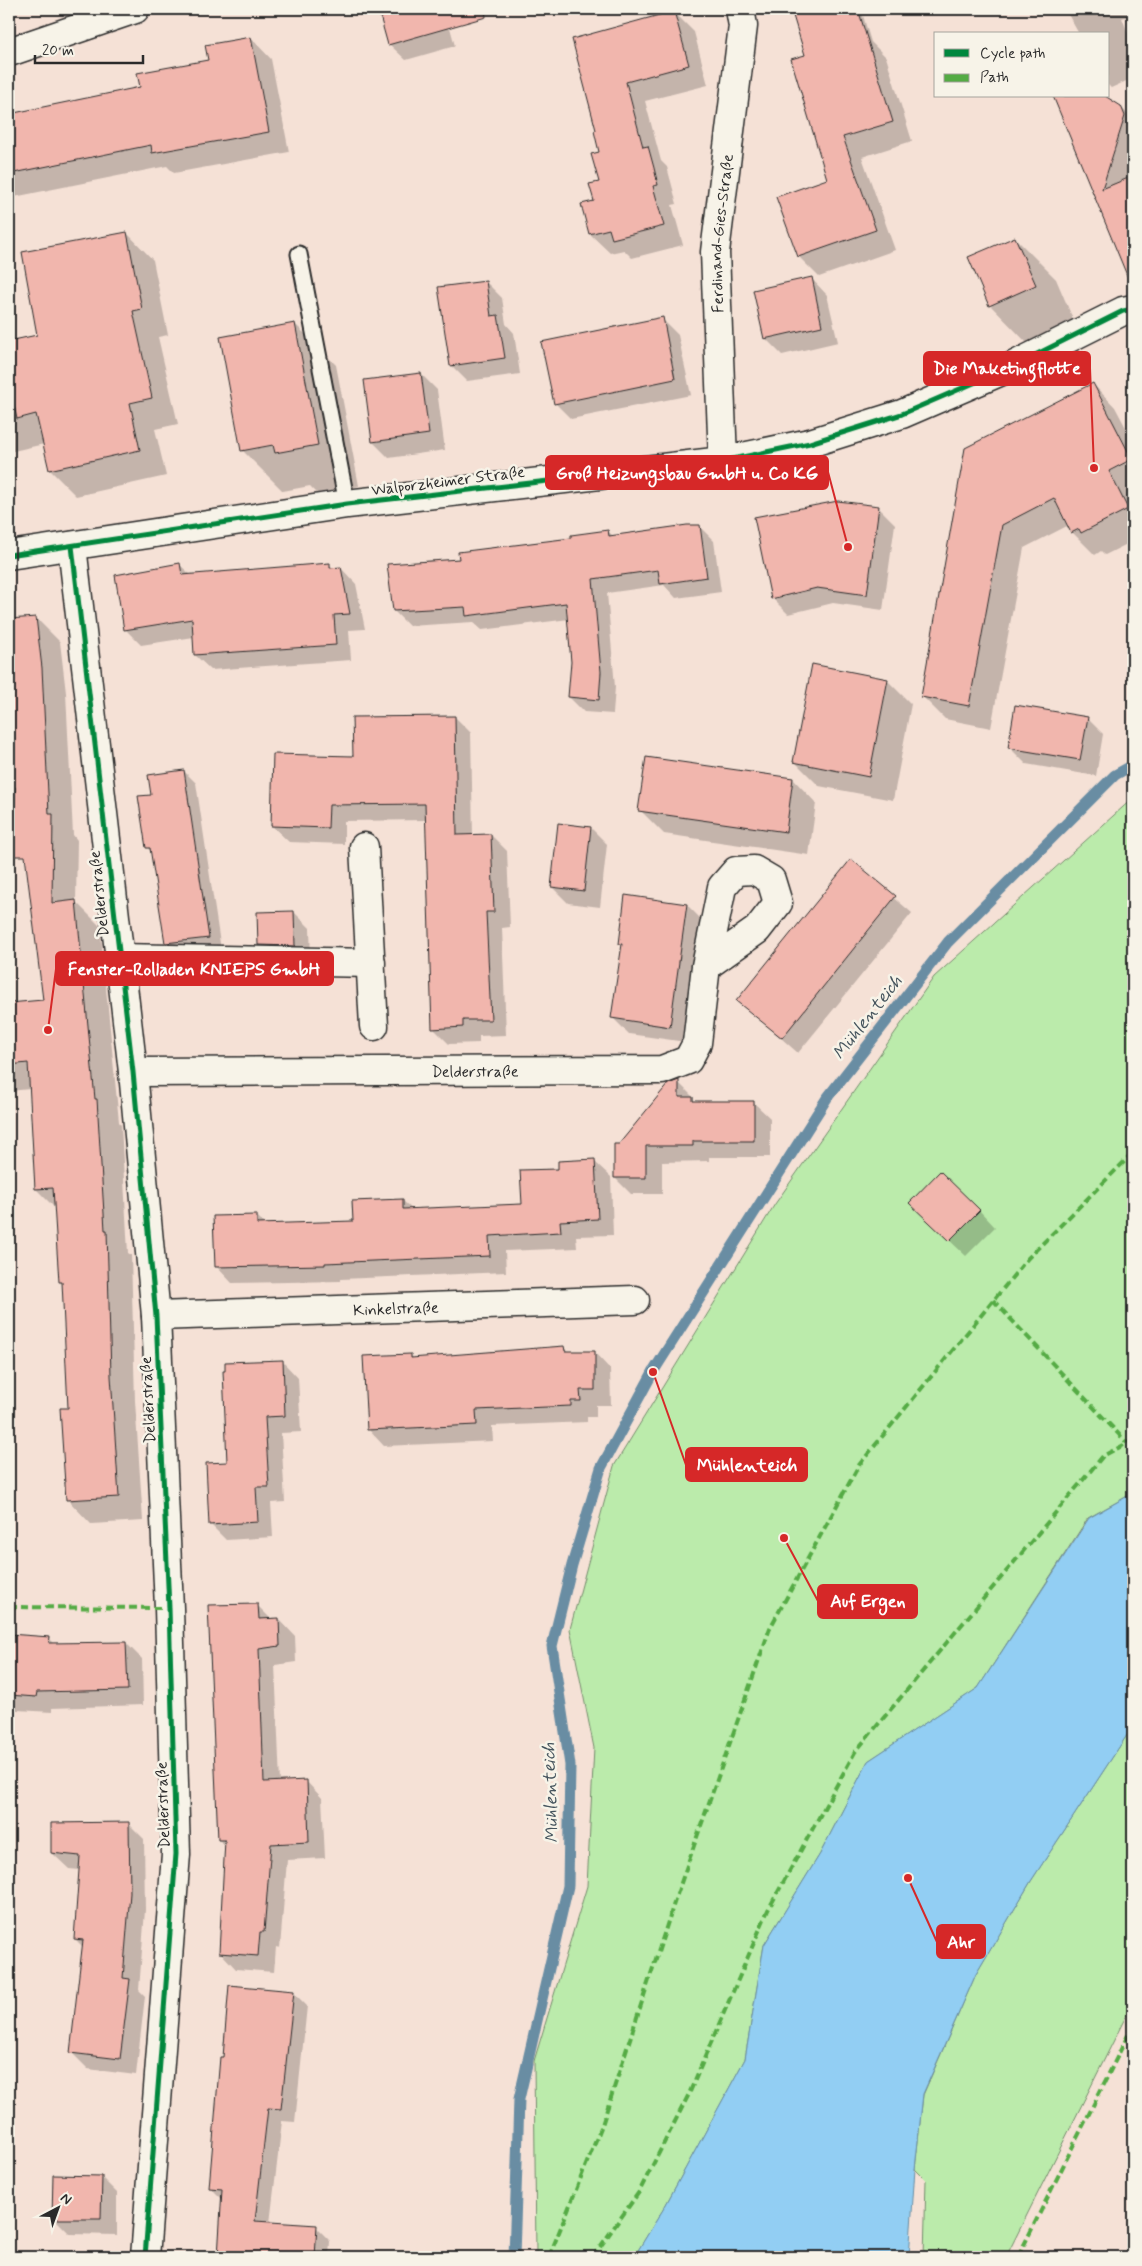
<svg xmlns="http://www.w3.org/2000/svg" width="1142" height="2266" font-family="Mynerve,sans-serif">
<rect width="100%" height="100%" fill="#f5e1d6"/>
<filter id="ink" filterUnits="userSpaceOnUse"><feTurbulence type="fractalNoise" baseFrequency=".02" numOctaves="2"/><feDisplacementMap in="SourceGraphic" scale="10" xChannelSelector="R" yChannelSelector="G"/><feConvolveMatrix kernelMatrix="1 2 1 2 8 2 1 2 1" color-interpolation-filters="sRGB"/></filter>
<g filter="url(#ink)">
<!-- green -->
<g fill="#bbebab" stroke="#738b6b">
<polygon points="1133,798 1133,1493 1088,1518 978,1688 868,1761 820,1854 764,1945 745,2059 664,2208 634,2257 544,2257 536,2254 534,2061 587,1886 594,1748 570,1629 614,1466 775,1204 934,977"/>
<polygon points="1133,1726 1133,2002 1006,2257 924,2257 926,2180 915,2169 923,2095 976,1974 1031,1881"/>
</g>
<!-- water -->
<polygon fill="#92cef3" stroke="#698da3" points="1133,1493 1133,1726 1031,1881 976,1974 923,2094 915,2169 909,2257 634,2257 664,2208 745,2059 764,1945 820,1854 868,1761 978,1688 1089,1518"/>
<!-- shadow -->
<g fill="#0003">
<polygon points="379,9 445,9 455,46 406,60 389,44"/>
<polygon points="792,9 861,9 871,42 886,57 912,141 862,157 895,250 819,277 799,257 778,198 829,180 806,56"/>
<polygon points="1065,9 1127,9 1130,16 1122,18 1133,46 1133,78 1111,88 1108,85 1108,34 1079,34"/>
<polygon points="674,12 694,32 708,85 645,101 661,161 667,167 677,204 672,205 683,245 632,258 624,250 610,253 590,234 600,182 601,153 597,131 573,40"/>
<polygon points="251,38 271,59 289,152 174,173 167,166 9,198 9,115 141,88 209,60"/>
<polygon points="1054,96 1120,106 1133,120 1133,156 1126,181 1133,178 1133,267 1118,252"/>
<polygon points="127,233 153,260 168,335 158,337 178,424 155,429 166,476 76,496 50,470 44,444 9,452 9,342 39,336"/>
<polygon points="1015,238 1056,279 1076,326 1030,346 990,305"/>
<polygon points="811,278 827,295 838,342 782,355 766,339 755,291"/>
<polygon points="486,282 502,298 506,324 514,333 520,374 467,381 451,365"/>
<polygon points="662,319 678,335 691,395 571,419 555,403"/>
<polygon points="295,324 336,365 359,486 317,493 310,486 283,491 242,450"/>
<polygon points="421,374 437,390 445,450 389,458 373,442"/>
<polygon points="1093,384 1115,407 1133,441 1133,492 1131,494 1133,498 1133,541 1105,555 1101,551 1095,555 1072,532 1069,525 1024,548 991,728 945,719 922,696 966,448"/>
<polygon points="879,508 895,524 883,610 833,603 788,614 772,598"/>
<polygon points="699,526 714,541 721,592 676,598 664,585 607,593 615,687 613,714 584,712 569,697 572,662 569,619 482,630 473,622 409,626 394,611 460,560 608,531 614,537"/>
<polygon points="329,564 334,569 341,568 356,584 365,629 349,630 351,660 211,670 195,655 194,637 141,645 126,630 116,576 180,565 191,575"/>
<polygon points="36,618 60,642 66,693 73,835 77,840 76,902 100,926 119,1122 121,1125 128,1253 131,1255 135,1401 143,1521 91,1524 67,1499 69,1409 64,1285 60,1282 55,1208 36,1189 30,1089 9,1091 9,1004 45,1001 12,749 9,746 9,621"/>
<polygon points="887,680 911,704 893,800 819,786 795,762"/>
<polygon points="455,717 471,733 473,836 491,835 507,851 510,927 502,928 506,1035 479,1036 479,1043 449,1044 433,1028 427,820 344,821 344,844 289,842 272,826 354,757"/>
<polygon points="1087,718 1103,734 1096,776 1026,764 1010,748"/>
<polygon points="184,771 196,783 221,950 179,955 166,943 152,852 147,848 152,796"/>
<polygon points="793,779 816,803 809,855 664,834 640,810"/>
<polygon points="591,828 607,844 600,907 568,903 552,887"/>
<polygon points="851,861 912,913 798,1053 738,1000"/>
<polygon points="687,905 703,921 686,1042 629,1034 613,1018 623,946 620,943"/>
<polygon points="294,912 310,928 311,962 275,961 259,945"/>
<polygon points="678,1082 694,1098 694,1101 753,1102 770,1118 770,1157 709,1157 709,1161 662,1162 662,1194 631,1194 615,1178 620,1145"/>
<polygon points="594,1161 611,1177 613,1235 576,1236 577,1248 505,1251 506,1272 341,1279 341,1281 232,1283 216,1266 257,1216 266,1225 355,1222 402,1200 413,1210 523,1206 559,1170"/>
<polygon points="979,1210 995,1227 966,1256 927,1219"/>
<polygon points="535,1348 564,1348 569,1352 594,1352 610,1369 611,1405 596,1405 596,1417 587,1417 587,1422 492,1426 493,1441 384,1446 368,1429 410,1355 414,1359 469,1356 469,1353 535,1350"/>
<polygon points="282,1361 298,1378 301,1432 281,1433 285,1502 271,1503 273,1537 226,1540 210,1524 228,1463"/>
<polygon points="257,1605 272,1620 279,1619 295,1636 296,1662 275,1665 280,1783 306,1781 322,1798 325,1858 287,1860 280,1948 276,1947 274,1972 236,1969 220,1952 226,1846 219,1840"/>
<polygon points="9,1635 49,1638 55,1644 126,1643 142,1659 143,1705 52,1708 52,1712 17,1710 9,1702"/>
<polygon points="128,1823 144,1839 145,1910 139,1990 145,1996 136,2075 88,2069 72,2053 83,1947 75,1939 80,1870 69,1869 52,1853"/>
<polygon points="293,1992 307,2006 295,2122 282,2121 270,2223 316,2227 330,2241 329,2257 220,2257 223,2200 210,2187 224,2058"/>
<polygon points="101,2177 117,2193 117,2235 70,2234 54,2218"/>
</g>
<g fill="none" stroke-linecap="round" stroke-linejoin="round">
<!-- stream -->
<polyline stroke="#698da3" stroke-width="11" points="514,2257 519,2099 568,1886 570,1765 552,1646 572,1565 601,1468 653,1372 827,1098 948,942 1115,775 1133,765"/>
</g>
<!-- building -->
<g fill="#f1b6ad" stroke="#2b2b2b">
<polygon points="378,9 485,9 486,17 388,45"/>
<polygon points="791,9 858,9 893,122 843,137 876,230 798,257 776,197 827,179 791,59 805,55"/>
<polygon points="674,11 689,65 626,82 643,147 648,146 654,168 658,185 653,186 664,226 612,239 609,229 589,234 581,204 594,201 589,184 599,182 591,154 599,152 594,131 596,130 572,39"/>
<polygon points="251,37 269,132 152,153 151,145 9,174 9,114 140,87 137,73 208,60 205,45"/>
<polygon points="1053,96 1105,96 1121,106 1125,116 1102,189 1133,176 1133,290"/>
<polygon points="127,232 142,309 133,311 152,398 130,403 140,450 49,470 36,414 17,419 9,383 9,341 37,335 22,252"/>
<polygon points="1015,237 1036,285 989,306 968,257"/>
<polygon points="812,277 822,326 764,339 753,290"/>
<polygon points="486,281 491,316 498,315 505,358 450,366 438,287"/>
<polygon points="663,317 675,379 554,404 541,342"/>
<polygon points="295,323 318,445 275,453 273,445 241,451 220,337"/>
<polygon points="421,373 429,434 372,442 364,380"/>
<polygon points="1093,383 1132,459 1109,471 1128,509 1081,533 1079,529 1071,533 1054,498 1002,525 969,706 921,697 965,448"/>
<polygon points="838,501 879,506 867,595 817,588 771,599 754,517"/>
<polygon points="687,525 700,525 707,577 660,584 658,570 593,579 601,672 599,700 568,697 571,662 566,603 466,616 465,607 393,611 387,564 459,559 458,552 571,538 571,535 608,530 609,536"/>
<polygon points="180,563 182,575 330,563 330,568 341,567 350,614 334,615 336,645 194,655 192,619 124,630 115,575"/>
<polygon points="36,617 42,668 49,814 53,814 52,903 76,900 95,1099 97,1099 105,1230 107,1230 111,1376 119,1497 66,1500 60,1408 68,1408 62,1282 59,1282 53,1188 35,1189 28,1063 9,1065 9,1003 43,1000 25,856 14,856 15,787 9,787 9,619"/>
<polygon points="812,664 888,679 869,777 793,762"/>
<polygon points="1015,705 1088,717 1080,760 1008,748"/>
<polygon points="455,716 457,835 491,834 494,912 486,912 491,1020 463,1020 463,1027 432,1029 425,804 329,805 328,828 271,826 273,754 353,756 352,717"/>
<polygon points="646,757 793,778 786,832 638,811"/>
<polygon points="184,770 209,938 165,943 150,848 146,848 138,796 151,795 148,775"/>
<polygon points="558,823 591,827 584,891 551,887"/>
<polygon points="851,859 896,896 782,1038 736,1001"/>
<polygon points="625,895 687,904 670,1027 611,1018 622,944 619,944"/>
<polygon points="294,911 295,946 258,945 257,912"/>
<polygon points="679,1080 679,1097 693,1097 693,1101 754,1101 754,1141 693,1141 693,1146 646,1146 646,1178 614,1178 614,1144 619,1144 668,1084"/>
<polygon points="595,1159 598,1219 560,1221 561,1232 489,1236 490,1256 325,1263 325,1265 215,1267 213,1216 257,1215 257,1224 353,1221 352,1201 403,1199 403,1209 522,1204 520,1170 558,1169 558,1161"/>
<polygon points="940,1171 980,1210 949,1241 909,1203"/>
<polygon points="564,1346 565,1351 595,1351 595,1390 580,1390 581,1401 571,1401 571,1406 476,1410 477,1425 367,1430 363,1356 411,1354 411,1358"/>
<polygon points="283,1360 285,1416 265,1417 269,1487 256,1487 258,1522 209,1525 206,1463 227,1462 223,1371 225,1371 225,1362"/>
<polygon points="258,1604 259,1619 279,1618 280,1646 259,1649 264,1782 307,1780 309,1842 271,1844 264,1932 260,1932 258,1956 219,1953 225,1840 218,1840 208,1605"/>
<polygon points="9,1634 50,1637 49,1643 126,1642 128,1690 37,1692 36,1697 9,1695"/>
<polygon points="129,1822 130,1893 123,1978 130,1979 120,2059 70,2053 83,1940 74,1939 80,1856 51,1853 51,1823"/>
<polygon points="229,1985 294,1991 281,2109 268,2108 255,2221 317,2225 315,2257 218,2257 222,2189 209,2188 220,2057 223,2057"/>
<polygon points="53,2175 102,2176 101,2219 52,2219"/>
</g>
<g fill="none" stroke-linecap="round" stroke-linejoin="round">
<defs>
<polyline id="service" points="299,254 347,504"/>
<g id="minor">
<polyline points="9,52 135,9"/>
<path id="s1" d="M 723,461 L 715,252 L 743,26 L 740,9"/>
<polyline points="72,546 133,1072 156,1316 169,1608 176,1854 145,2257"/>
<polyline points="364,847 374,1026"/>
<polyline points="118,958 371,963"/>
<path id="s2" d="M 133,1072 L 662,1070 L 688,1060 L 697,1043 L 706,966 L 722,887 L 736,871 L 754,870 L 771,880 L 778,903 L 757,930 L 706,966"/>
<path id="s3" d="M 156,1316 L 635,1300"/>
</g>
<polyline id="tertiary" points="9,555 347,504 723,461 810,443 902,414 1011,367 1123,311 1133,309"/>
</defs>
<!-- service casing -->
<use href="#service" stroke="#2b2b2b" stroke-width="19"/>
<!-- minor casing -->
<use href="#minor" stroke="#2b2b2b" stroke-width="31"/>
<!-- tertiary casing -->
<use href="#tertiary" stroke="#2b2b2b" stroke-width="31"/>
<!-- service -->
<use href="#service" stroke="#f7f3e8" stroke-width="15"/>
<!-- minor -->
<use href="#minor" stroke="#f7f3e8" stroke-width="28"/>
<!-- tertiary -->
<use href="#tertiary" stroke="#f7f3e8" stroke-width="28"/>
<!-- quiet -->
<g stroke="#54ab44" stroke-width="4" stroke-dasharray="8 4" stroke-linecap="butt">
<polyline points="993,1300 1127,1443"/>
<polyline points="9,1607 169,1608"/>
<polyline points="549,2257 602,2125 675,1900 770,1628 859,1465 1028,1258 1133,1153"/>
<polyline points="593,2257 639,2192 689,2094 768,1910 855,1752 1103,1456 1133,1440"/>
<polyline points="1018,2257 1133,2025"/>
</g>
<defs>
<g id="cycleway">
<polyline points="72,546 133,1072 156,1316 169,1608 176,1854 145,2257"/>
<polyline points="9,555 347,504 723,461 810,443 902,414 1011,367 1123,311 1133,309"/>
</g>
</defs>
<!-- cycleway casing -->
<use href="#cycleway" stroke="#f7f3e8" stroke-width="8"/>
<!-- cycleway -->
<use href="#cycleway" stroke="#00873e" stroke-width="5"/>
</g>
</g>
<g text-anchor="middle" stroke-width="5" stroke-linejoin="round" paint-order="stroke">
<!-- street labels -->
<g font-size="16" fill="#2b2b2b" stroke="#f7f3e8">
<text dy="6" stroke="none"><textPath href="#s1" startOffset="228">Ferdinand-Gies-Straße</textPath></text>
<text transform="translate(448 480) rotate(-7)" y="6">Walporzheimer Straße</text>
<text transform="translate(98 894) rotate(-96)" y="6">Delderstraße</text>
<text dy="6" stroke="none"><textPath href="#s2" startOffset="342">Delderstraße</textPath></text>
<text dy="6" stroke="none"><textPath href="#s3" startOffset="240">Kinkelstraße</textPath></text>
<text transform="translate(147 1400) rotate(-93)" y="6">Delderstraße</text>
<text transform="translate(162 1805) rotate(-92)" y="6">Delderstraße</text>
</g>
<!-- water labels -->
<g font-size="18" font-style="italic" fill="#45545d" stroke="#f7f3e8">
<text transform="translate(867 1017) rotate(-52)" y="6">Mühlenteich</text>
<text transform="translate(550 1793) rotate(-92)" y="6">Mühlenteich</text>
</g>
</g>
<!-- callouts -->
<path fill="none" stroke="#d62828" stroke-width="2" d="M1094 468L1090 368M848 547L828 472M48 1030L56 969M653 1372L686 1465M784 1538L818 1601M908 1878L937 1942"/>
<g fill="#d62828" stroke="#f7f3e8" stroke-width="2">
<circle cx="1094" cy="468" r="5"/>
<circle cx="848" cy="547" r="5"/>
<circle cx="48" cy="1030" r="5"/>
<circle cx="653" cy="1372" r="5"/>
<circle cx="784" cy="1538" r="5"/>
<circle cx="908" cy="1878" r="5"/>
</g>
<g fill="#d62828" stroke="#d62828" stroke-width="2">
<rect x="924" y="352" width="166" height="33" rx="5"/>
<rect x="546" y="456" width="282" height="33" rx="5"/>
<rect x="56" y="952" width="277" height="33" rx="5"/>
<rect x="686" y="1448" width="121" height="33" rx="5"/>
<rect x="818" y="1585" width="99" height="33" rx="5"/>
<rect x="937" y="1925" width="48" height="33" rx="5"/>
</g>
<g font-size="18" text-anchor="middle" font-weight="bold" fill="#fff">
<text x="1007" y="374">Die Maketingflotte</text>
<text x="687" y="479">Groß Heizungsbau GmbH u. Co KG</text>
<text x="194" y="975">Fenster-Rolladen KNIEPS GmbH</text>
<text x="747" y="1471">Mühlenteich</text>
<text x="868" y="1607">Auf Ergen</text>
<text x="961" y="1948">Ahr</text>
</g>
<!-- margin -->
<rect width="1142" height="2266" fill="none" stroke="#f7f3e8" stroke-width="30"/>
<rect x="15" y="15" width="1112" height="2236" fill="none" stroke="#2b2b2b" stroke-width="2" filter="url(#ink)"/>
<!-- legend -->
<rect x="934" y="32" width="175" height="65" fill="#f7f3e8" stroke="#a5a39c"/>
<rect x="944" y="49" width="25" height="8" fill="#00873e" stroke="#a5a39c"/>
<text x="980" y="58" font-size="15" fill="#2b2b2b">Cycle path</text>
<rect x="944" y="74" width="25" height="8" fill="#54ab44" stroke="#a5a39c"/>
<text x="980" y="82" font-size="15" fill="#2b2b2b">Path</text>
<!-- north arrow -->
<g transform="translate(58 2208) rotate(41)" stroke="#f7f3e8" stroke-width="4" paint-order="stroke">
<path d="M0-4L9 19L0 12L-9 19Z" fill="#2b2b2b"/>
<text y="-8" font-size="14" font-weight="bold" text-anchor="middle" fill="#2b2b2b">N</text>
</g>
<!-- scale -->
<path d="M35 55v8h108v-8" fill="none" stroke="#2b2b2b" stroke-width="2.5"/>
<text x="42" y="55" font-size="15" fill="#2b2b2b" stroke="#f7f3e8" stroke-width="4" paint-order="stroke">20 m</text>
</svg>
